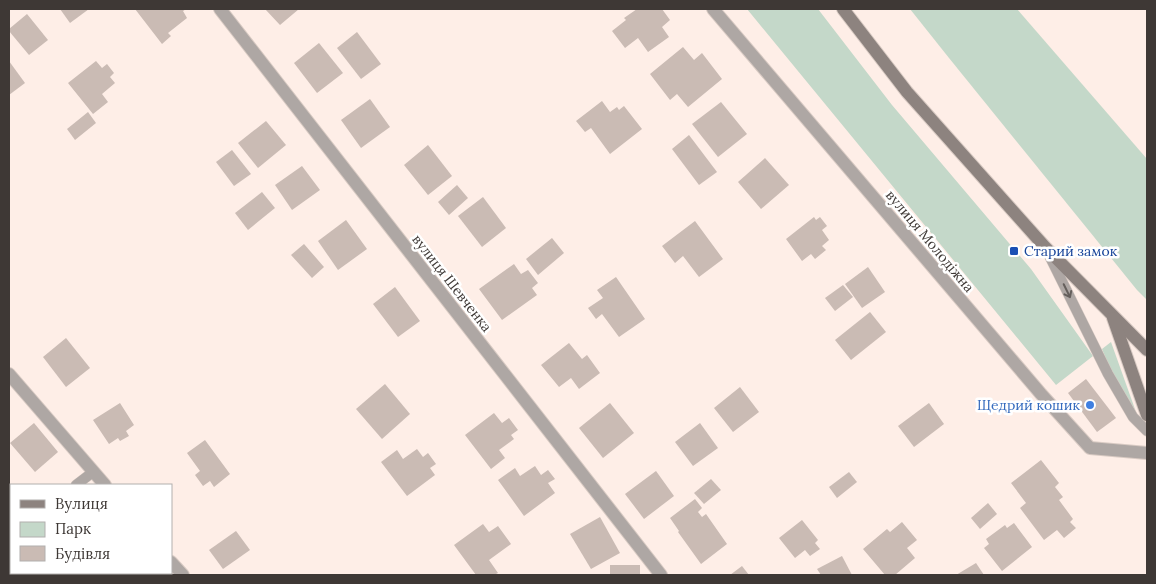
<svg xmlns="http://www.w3.org/2000/svg" width="1156" height="584" font-family="Lora,serif">
<rect width="100%" height="100%" fill="#feeee7"/>
<!-- green -->
<g fill="#c4d8c9">
<polygon points="747,9 818,9 892,105 1031,269 1093,356 1056,385"/>
<polygon points="910,9 1017,9 1147,159 1147,300 1137,290 949,58"/>
<polygon points="1111,342 1136,412 1111,372 1102,349"/>
</g>
<!-- building -->
<g fill="#cabbb4">
<polygon points="60,9 89,9 70,23"/>
<polygon points="135,9 186,9 183,11 187,18 168,33 171,36 162,44"/>
<polygon points="265,9 299,9 280,25"/>
<polygon points="637,9 662,9 670,20 662,27 669,37 648,52 638,38 625,48 612,31 626,20 624,18"/>
<polygon points="27,14 48,40 29,55 9,31 9,29"/>
<polygon points="357,32 381,64 361,79 337,48"/>
<polygon points="319,43 343,73 317,93 294,63"/>
<polygon points="683,47 694,60 702,53 722,79 688,107 677,94 670,100 650,74"/>
<polygon points="9,61 25,83 9,95"/>
<polygon points="96,61 102,68 107,64 114,73 110,77 115,83 102,94 108,102 93,114 68,83"/>
<polygon points="370,99 390,127 361,148 341,120"/>
<polygon points="602,101 610,112 617,107 619,110 624,106 642,129 610,154 591,128 585,132 576,121"/>
<polygon points="721,102 747,134 718,157 692,124"/>
<polygon points="88,112 96,123 75,140 67,129"/>
<polygon points="266,121 286,145 258,168 238,143"/>
<polygon points="689,135 717,172 699,185 672,149"/>
<polygon points="428,145 452,176 428,195 404,165"/>
<polygon points="232,150 251,174 234,186 216,162"/>
<polygon points="765,158 789,185 761,209 738,182"/>
<polygon points="302,166 320,190 292,210 275,185"/>
<polygon points="457,185 468,198 449,215 438,202"/>
<polygon points="262,192 275,208 248,230 235,213"/>
<polygon points="483,197 506,228 482,247 458,216"/>
<polygon points="814,217 816,220 820,217 827,226 822,230 829,240 822,246 826,250 815,259 811,254 802,261 786,239"/>
<polygon points="346,220 367,249 338,270 318,241"/>
<polygon points="695,221 723,259 699,277 683,256 675,263 662,246"/>
<polygon points="552,238 564,253 538,275 526,259"/>
<polygon points="304,244 324,267 312,278 291,255"/>
<polygon points="514,264 521,274 528,270 538,283 532,288 537,295 502,320 479,289"/>
<polygon points="868,267 885,292 862,308 845,284"/>
<polygon points="616,277 645,319 619,337 602,314 596,319 588,308 603,298 597,290"/>
<polygon points="843,285 853,297 835,311 825,298"/>
<polygon points="395,287 420,321 398,337 373,304"/>
<polygon points="870,312 886,332 851,360 835,340"/>
<polygon points="66,338 90,368 66,387 43,357"/>
<polygon points="569,343 582,359 587,355 600,373 579,389 571,378 559,387 541,365"/>
<polygon points="1086,379 1116,418 1097,432 1068,393"/>
<polygon points="385,384 410,414 382,439 356,409"/>
<polygon points="740,387 759,412 733,432 714,408"/>
<polygon points="120,403 134,425 126,431 129,436 120,441 118,438 109,444 93,420"/>
<polygon points="610,403 634,433 603,458 579,428"/>
<polygon points="929,403 944,424 914,447 898,426"/>
<polygon points="494,413 502,423 509,418 518,430 511,435 514,439 499,450 505,458 491,469 465,435"/>
<polygon points="34,423 58,452 35,472 10,443"/>
<polygon points="700,423 718,448 693,466 675,442"/>
<polygon points="205,440 230,474 214,487 210,481 203,486 195,475 200,471 187,453"/>
<polygon points="417,449 423,457 428,453 436,464 430,468 435,475 407,496 381,462 397,450 403,459"/>
<polygon points="1041,460 1059,483 1055,487 1063,497 1059,500 1073,519 1070,522 1076,528 1064,538 1057,530 1044,540 1020,508 1026,503 1011,483"/>
<polygon points="535,466 541,475 548,470 555,479 548,483 555,493 524,516 498,480 515,468 520,476"/>
<polygon points="656,471 674,496 644,519 625,494"/>
<polygon points="849,472 857,482 837,498 829,487"/>
<polygon points="711,479 721,490 704,504 694,493"/>
<polygon points="695,499 702,508 698,512 702,517 706,514 727,544 701,564 678,532 679,531 670,518"/>
<polygon points="988,503 997,514 980,529 971,518"/>
<polygon points="600,517 620,553 591,569 570,534"/>
<polygon points="802,520 818,540 815,543 820,549 810,556 805,550 795,558 779,538"/>
<polygon points="902,522 917,540 907,548 915,558 895,575 885,575 863,549 887,529 890,532"/>
<polygon points="1014,523 1032,547 1002,571 984,548 989,544 986,539 1005,525 1007,528"/>
<polygon points="483,524 489,532 498,526 511,544 489,560 498,573 494,575 476,575 454,545"/>
<polygon points="236,531 250,550 223,569 209,550"/>
<polygon points="842,556 852,575 821,575 817,569"/>
<polygon points="976,563 984,575 956,575"/>
<rect x="610" y="565" width="30" height="10"/>
<polygon points="742,566 749,575 730,575"/>
<polygon points="127,573 149,573 151,575 125,575"/>
</g>
<g fill="none" stroke-linecap="round" stroke-linejoin="round">
<defs>
<g id="lane">
<polyline points="1049,255 1108,374 1133,417 1147,431"/>
<polyline points="76,485 93,472"/>
<polyline points="9,537 11,535"/>
</g>
<g id="street">
<polyline points="220,9 661,575"/>
<polyline points="713,9 1041,394 1090,448 1147,453"/>
<polyline points="9,374 105,485"/>
<polyline points="171,562 183,575"/>
</g>
<g id="secondary">
<polyline points="843,9 907,92 1045,247 1147,350"/>
<polyline points="1113,318 1147,415"/>
</g>
</defs>
<!-- lane casing -->
<use href="#lane" stroke="#d8cac3" stroke-width="11"/>
<!-- street casing -->
<use href="#street" stroke="#d8cac3" stroke-width="14"/>
<!-- secondary casing -->
<use href="#secondary" stroke="#d8cac3" stroke-width="14"/>
<!-- lane -->
<use href="#lane" stroke="#aea7a4" stroke-width="10"/>
<!-- street -->
<use href="#street" stroke="#aea7a4" stroke-width="12"/>
<!-- secondary -->
<use href="#secondary" stroke="#8d837f" stroke-width="12"/>
</g>
<!-- one-way arrows -->
<defs><path id="oneway-shaft" d="M-6 0H5M1.5-3L5.5 0L1.5 3" fill="none" stroke-width="1.6" stroke-linecap="round" stroke-linejoin="round" transform="scale(1.25)"/></defs>
<use stroke="#655f5c" href="#oneway-shaft" transform="translate(1067 291) rotate(64)"/>
<!-- markers -->
<rect fill="#1a4fb4" stroke="#fff" stroke-width="2" x="1009" y="246" width="10" height="10" rx="2.5"/>
<circle fill="#3f7fe0" stroke="#fff" stroke-width="2" cx="1090" cy="405" r="5"/>
<g text-anchor="middle" stroke-width="5" stroke-linejoin="round" paint-order="stroke">
<!-- street labels -->
<g font-size="14" fill="#3e3835" stroke="#fff">
<text transform="translate(930 241) rotate(50)" y="5">вулиця Молодіжна</text>
<text transform="translate(452 283) rotate(52)" y="5">вулиця Шевченка</text>
</g>
<!-- transit labels -->
<g font-size="14" fill="#164399" stroke="#fff" text-anchor="start">
<text x="1024" y="256">Старий замок</text>
</g>
<!-- shop labels -->
<g font-size="14" fill="#366cbe" stroke="#fff" text-anchor="end">
<text x="1080" y="410">Щедрий кошик</text>
</g>
</g>
<!-- border -->
<rect width="1156" height="584" fill="none" stroke="#3e3835" stroke-width="20"/>
<!-- legend -->
<rect x="10" y="484" width="162" height="90" fill="#ffffff" stroke="#b2afae"/>
<rect x="20" y="500" width="25" height="8" fill="#8d837f" stroke="#b2afae"/>
<text x="55" y="509" font-size="15" fill="#3e3835">Вулиця</text>
<rect x="20" y="522" width="25" height="15" fill="#c4d8c9" stroke="#b2afae"/>
<text x="55" y="534" font-size="15" fill="#3e3835">Парк</text>
<rect x="20" y="546" width="25" height="15" fill="#cabbb4" stroke="#b2afae"/>
<text x="55" y="559" font-size="15" fill="#3e3835">Будівля</text>
</svg>
